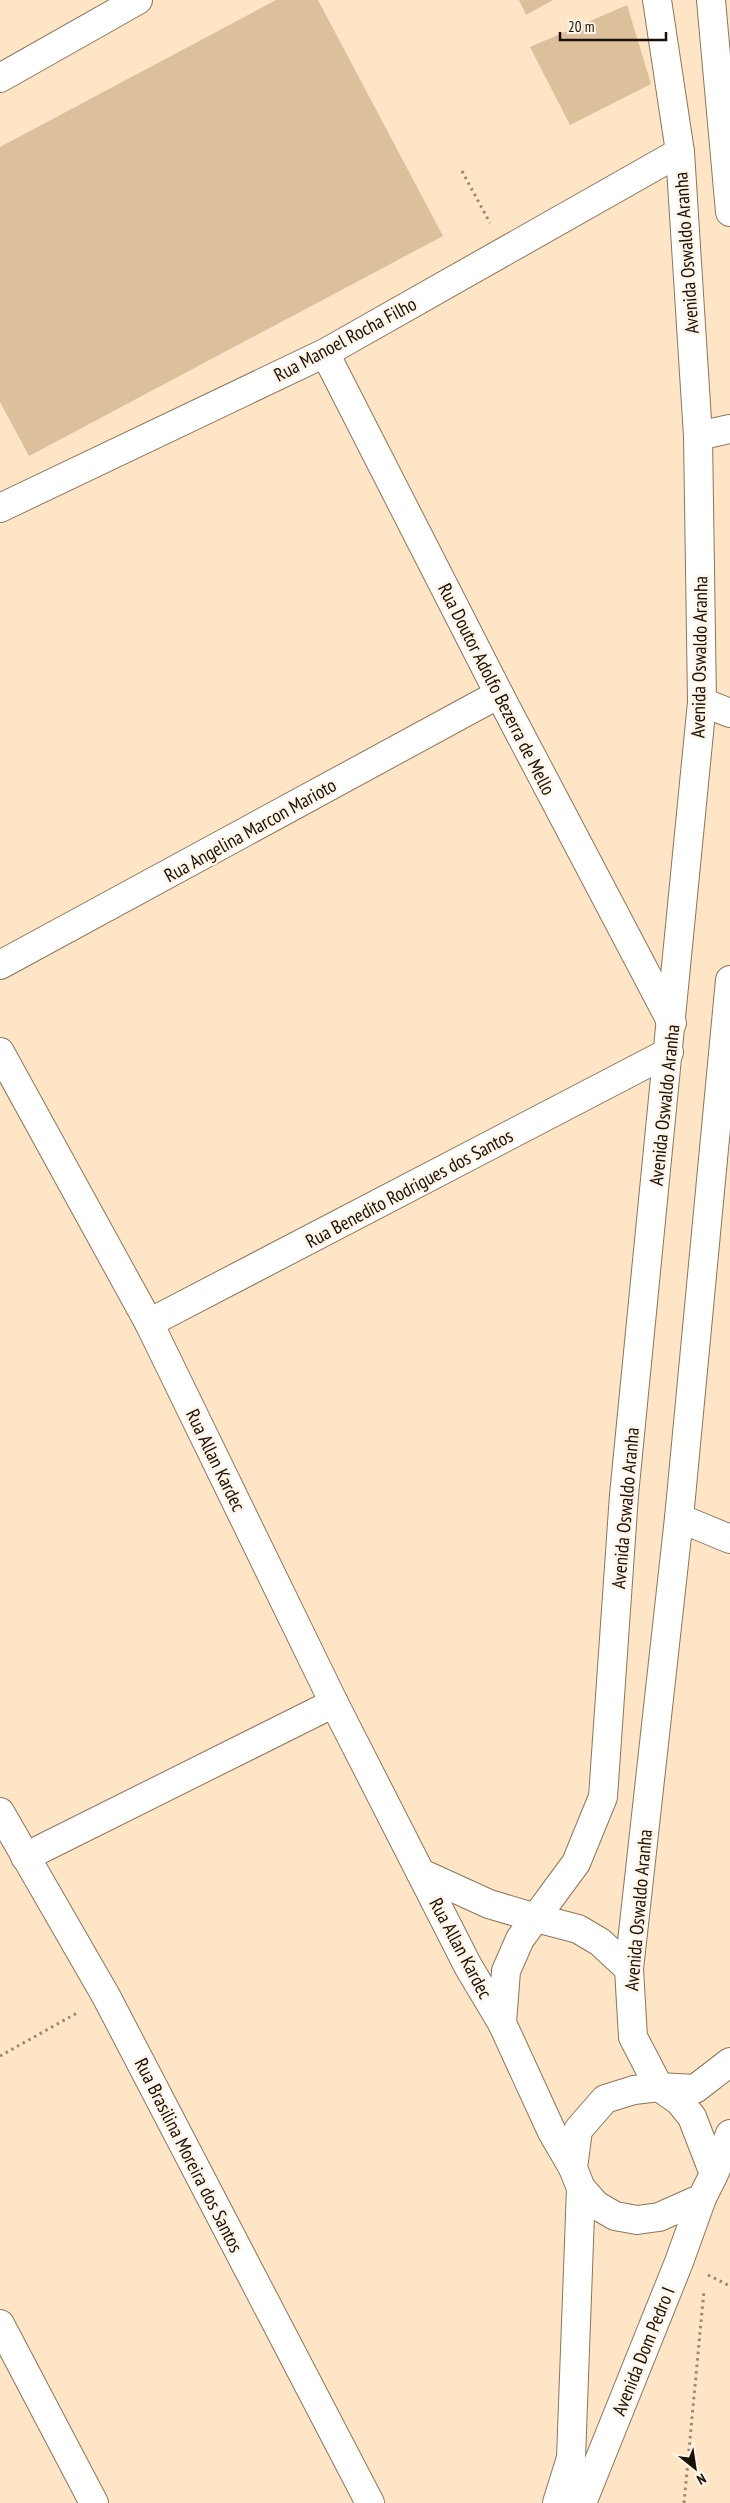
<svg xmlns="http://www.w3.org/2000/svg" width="730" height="2503" font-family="'PT Sans Narrow',sans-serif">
<rect width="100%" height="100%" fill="#fee5c5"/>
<!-- green -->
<g fill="#dcc09c">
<polygon points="276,0 318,0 443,236 29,456 0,402 0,147"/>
<polygon points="519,0 553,0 526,15"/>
<polygon points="627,5 651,84 570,125 530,47"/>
</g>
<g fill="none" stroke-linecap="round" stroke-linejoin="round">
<defs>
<g id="street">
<polyline points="0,78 138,0"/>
<polyline points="325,353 499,694 672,1023"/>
<polyline points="698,436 730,429"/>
<polyline points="0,508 325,353 680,152"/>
<polyline points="702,702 730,713"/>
<polyline points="0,965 499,694"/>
<polyline points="0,1052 149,1323 334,1703 468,1966 502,2023"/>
<polyline points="149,1323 669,1052"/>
<polyline points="679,1518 730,1539"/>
<polyline points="0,1812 106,1996 370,2503"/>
<polyline points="25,1857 334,1703"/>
<polyline points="421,1873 489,1904 536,1918"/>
<polyline points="0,2324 94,2503"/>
</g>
<g id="secondary">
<polyline points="711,0 730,212"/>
<polyline points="730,980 679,1518 629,1969 633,2037 659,2087 695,2089 730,2062"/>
<polyline points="536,1918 578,1929 600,1942 629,1969"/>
<polyline points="573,2168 552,2132 502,2023 506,1971 520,1939 576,1863 603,1797 624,1495 702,702 698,436 680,152 657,0"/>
<polyline points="714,2174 692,2117 679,2101 659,2087 634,2090 605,2099 578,2130 573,2168 581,2188 596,2205 615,2216 637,2220 659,2217 702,2198 714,2174 730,2134"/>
<polyline points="557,2503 571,2458 581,2188"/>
<polyline points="582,2503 679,2262 702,2198"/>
</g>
</defs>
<!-- street casing -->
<use href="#street" stroke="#8c7659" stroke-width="30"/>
<!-- secondary casing -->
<use href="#secondary" stroke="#8c7659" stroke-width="30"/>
<!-- path -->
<g stroke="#9b8973" stroke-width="3" stroke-dasharray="2.5 4" stroke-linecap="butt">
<polyline points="462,171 490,223"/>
<polyline points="0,2056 77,2013"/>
<polyline points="708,2275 730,2286"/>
<polyline points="684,2503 704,2290"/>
</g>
<!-- street -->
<use href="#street" stroke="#fff" stroke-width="28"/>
<!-- secondary -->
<use href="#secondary" stroke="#fff" stroke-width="28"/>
</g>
<g text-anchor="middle" stroke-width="5" stroke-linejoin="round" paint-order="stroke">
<!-- street labels -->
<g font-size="19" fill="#191006" stroke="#fff5e8">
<text transform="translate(686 253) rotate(-94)" y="7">Avenida Oswaldo Aranha</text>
<text transform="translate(345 339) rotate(-28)" y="7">Rua Manoel Rocha Filho</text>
<text transform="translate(699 657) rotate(-89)" y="7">Avenida Oswaldo Aranha</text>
<text transform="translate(497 689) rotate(63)" y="7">Rua Doutor Adolfo Bezerra de Mello</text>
<text transform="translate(250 830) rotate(-29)" y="7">Rua Angelina Marcon Marioto</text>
<text transform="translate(664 1105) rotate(-84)" y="7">Avenida Oswaldo Aranha</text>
<text transform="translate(409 1188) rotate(-28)" y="7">Rua Benedito Rodrigues dos Santos</text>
<text transform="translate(216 1460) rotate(64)" y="7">Rua Allan Kardec</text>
<text transform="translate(625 1508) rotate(-85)" y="7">Avenida Oswaldo Aranha</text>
<text transform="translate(638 1910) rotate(-85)" y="7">Avenida Oswaldo Aranha</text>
<text transform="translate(461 1948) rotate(62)" y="7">Rua Allan Kardec</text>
<text transform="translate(189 2155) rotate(63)" y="7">Rua Brasilina Moreira dos Santos</text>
<text transform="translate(643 2351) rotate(-68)" y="7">Avenida Dom Pedro I</text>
</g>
</g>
<!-- north arrow -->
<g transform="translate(695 2468) rotate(150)" stroke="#fff5e8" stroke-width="4" paint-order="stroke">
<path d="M0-4L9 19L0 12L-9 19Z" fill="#191006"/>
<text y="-8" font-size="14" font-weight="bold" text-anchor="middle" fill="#191006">N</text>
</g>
<!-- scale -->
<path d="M560 32v8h106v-8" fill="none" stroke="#191006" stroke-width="2.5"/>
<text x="568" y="32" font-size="15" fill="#191006" stroke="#fff5e8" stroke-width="4" paint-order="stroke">20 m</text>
</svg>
